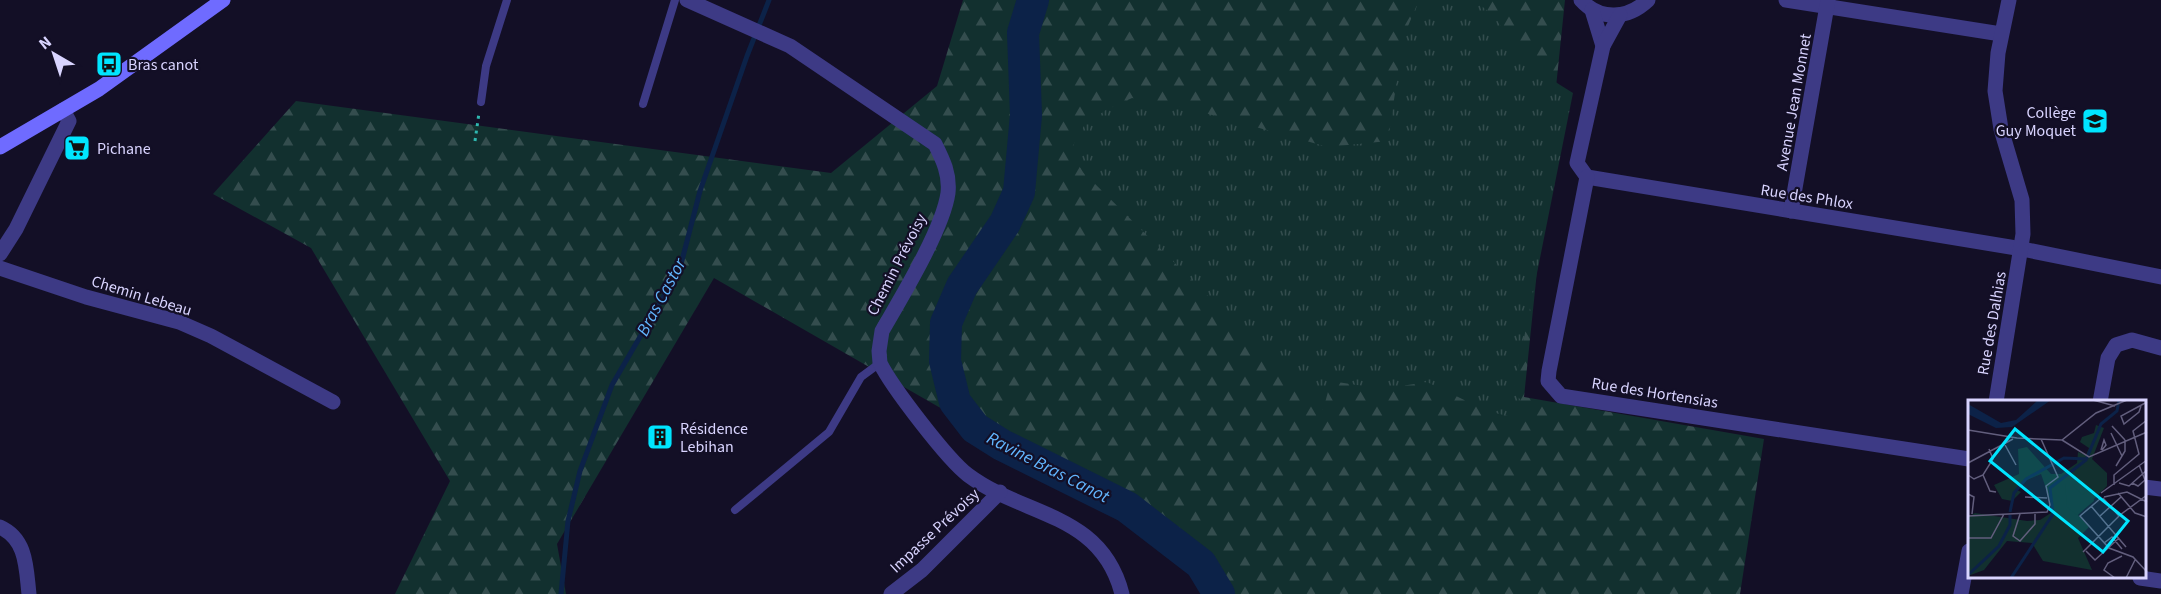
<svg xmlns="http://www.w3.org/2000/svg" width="2161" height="594" font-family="'Source Sans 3',sans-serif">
<defs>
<pattern id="forest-firs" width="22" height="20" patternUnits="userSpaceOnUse" patternTransform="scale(1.5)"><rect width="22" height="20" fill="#12302f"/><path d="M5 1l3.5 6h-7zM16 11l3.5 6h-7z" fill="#344d4e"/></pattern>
<pattern id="park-tufts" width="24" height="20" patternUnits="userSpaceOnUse" patternTransform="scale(1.5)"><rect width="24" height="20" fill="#12302f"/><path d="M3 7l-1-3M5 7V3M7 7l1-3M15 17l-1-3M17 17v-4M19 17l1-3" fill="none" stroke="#344d4e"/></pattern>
</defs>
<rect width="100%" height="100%" fill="#130f26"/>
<!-- forest -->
<polygon fill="url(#forest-firs)" points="963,0 1565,0 1524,397 1764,439 1740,594 1206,594 1205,587 1085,491 714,278 557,544 566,594 395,594 450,481 311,248 213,194 296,101 831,173 937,86"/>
<!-- park -->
<path fill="url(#park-tufts)" d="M 1419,0 C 1433,0 1452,0 1466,0 C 1495,6 1504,34 1521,54 C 1535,71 1555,81 1573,93 L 1513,393 L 1520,399 L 1516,418 L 1487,411 L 1427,382 L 1382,389 L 1331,381 L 1323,410 L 1083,172 L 1070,151 L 1085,124 L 1106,110 L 1132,98 L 1183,107 L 1328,147 L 1388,141 L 1403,38 Z"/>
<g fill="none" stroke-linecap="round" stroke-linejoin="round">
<!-- stream -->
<polyline stroke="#0c2248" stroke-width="5" points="561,594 568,521 580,471 612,385 680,268 700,191 747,56 769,0"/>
<!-- river -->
<polyline stroke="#0c2248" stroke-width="32" points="1033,0 1023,33 1026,115 1019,192 1005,223 962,286 946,323 945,361 955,402 975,428 1002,445 1127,507 1201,564 1219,594"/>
<!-- path -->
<polyline stroke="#2fb8b0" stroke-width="3" stroke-dasharray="3 4.5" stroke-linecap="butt" points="475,141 479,113"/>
<!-- lane -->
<g stroke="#3d3a85" stroke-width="8">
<polyline points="481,102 486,66 507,0"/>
<polyline points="643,104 675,0"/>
<polyline points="735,510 829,432 861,377 880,363"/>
</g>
<!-- street -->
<g stroke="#3d3a85" stroke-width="15">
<path d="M 687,0 L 790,46 L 935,144 C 943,160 950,174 948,193 C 943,229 901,298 882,331 L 879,351 L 880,363 C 892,387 947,459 968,475 C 1024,517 1101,512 1122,594"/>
<path d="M 1581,0 C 1600,21 1628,19 1648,0"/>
<polyline points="1786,0 2001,34"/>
<polyline points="1592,10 1603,46"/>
<polyline points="1620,15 1603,46 1577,163 1587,177 2022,249 2161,277"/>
<polyline points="1587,177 1549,371 1548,381 1561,396 1969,459"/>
<polyline points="1791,211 1828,0"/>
<polyline points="0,254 16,229 69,121 63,110"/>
<polyline points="0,268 86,297 179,322 211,336 333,402"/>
<polyline points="1996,402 2023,234 2022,200 2001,129 1995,91 1998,53 2009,0"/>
<polyline points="2100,402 2108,358 2116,345 2132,340 2161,348"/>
<polyline points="2144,487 2161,489"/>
<path d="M 0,527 C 27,539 26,568 29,594"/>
<polyline points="2140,578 2161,581"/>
<polyline points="891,594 922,570 1000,492"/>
<polyline points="1961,594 1969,551"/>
</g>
<!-- secondary -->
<polyline stroke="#6f6bff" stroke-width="15" points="0,147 99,89 223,0"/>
</g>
<!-- icons -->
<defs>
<symbol id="bus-square" viewBox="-11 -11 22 22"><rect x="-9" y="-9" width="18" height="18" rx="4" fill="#00e5ff" stroke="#130f26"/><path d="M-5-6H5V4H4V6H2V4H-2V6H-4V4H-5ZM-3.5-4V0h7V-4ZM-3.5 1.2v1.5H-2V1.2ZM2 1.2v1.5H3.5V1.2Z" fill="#111"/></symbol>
<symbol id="school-square" viewBox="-11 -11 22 22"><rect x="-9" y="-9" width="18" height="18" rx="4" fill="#00e5ff" stroke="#130f26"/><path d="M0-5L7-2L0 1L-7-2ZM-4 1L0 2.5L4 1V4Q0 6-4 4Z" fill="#111"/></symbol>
<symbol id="supermarket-square" viewBox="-11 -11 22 22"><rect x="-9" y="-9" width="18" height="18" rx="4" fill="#00e5ff" stroke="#130f26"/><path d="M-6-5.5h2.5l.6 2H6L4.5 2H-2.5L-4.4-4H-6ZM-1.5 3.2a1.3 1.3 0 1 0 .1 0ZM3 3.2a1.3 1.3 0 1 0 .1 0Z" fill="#111"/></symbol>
<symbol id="building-square" viewBox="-11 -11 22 22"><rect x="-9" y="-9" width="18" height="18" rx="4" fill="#00e5ff" stroke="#130f26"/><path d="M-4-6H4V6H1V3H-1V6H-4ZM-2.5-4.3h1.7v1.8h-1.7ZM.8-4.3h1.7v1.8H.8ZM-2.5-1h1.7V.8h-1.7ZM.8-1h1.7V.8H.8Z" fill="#111"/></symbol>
</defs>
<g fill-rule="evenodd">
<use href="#bus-square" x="94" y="49" width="30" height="30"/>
<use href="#school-square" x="2080" y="106" width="30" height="30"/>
<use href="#supermarket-square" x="62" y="133" width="30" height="30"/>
<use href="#building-square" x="645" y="422" width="30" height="30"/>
</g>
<g text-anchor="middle" stroke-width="4.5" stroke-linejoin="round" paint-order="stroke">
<!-- poi labels -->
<g font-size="16" fill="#d9d4ff" stroke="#130f26" text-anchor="start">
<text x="128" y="70">Bras canot</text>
<text x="2076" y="118" text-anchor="end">Collège<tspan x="2076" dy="18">Guy Moquet</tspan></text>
<text x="97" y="154">Pichane</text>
<text x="680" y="434">Résidence<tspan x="680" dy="18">Lebihan</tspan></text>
</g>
<!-- street labels -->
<g font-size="16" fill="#d9d4ff" stroke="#130f26">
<text transform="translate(1793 102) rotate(-80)" y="6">Avenue Jean Monnet</text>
<text transform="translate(1807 196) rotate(9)" y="6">Rue des Phlox</text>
<text transform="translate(896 264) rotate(-63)" y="6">Chemin Prévoisy</text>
<text transform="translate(142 295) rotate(17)" y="6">Chemin Lebeau</text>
<text transform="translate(1991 323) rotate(-80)" y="6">Rue des Dalhias</text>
<text transform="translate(1655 392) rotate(9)" y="6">Rue des Hortensias</text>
<text transform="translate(934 530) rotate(-43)" y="6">Impasse Prévoisy</text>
</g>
<!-- water labels -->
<g font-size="18" font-style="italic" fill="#62b6ff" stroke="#130f26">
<text transform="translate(661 297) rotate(-62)" y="6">Bras Castor</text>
<text transform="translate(1048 467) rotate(27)" y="6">Ravine Bras Canot</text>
</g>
</g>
<!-- overview -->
<g transform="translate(1968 400)">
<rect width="178" height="178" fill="#130f26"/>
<path d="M 128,25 L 136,28 L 124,59 L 139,73 L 139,86 L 110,115 L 121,127 L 110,138 L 124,170 L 75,161 L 64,143 L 39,141 L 16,170 L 0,176 L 0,117 L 7,113 L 59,121 L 72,120 L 86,111 L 73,74 L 54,82 L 49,90 L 53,92 L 44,101 L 34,99 L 26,85 L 51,74 L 50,49 L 59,47 L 83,74 L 93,74 L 109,63 L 110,52 L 118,55 L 121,48 L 112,42 L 114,37 L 126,33 Z" fill="#12302f"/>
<path d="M 97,83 L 103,83 L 114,95 L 122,89 L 125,93 L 126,101 L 109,115 L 99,107 Z" fill="#12302f"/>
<path d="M 70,0 L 83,0 L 44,27 L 28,28 L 0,14 L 0,4 L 33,23 L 48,20 Z" fill="#0c2248"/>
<path fill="none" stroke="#0c2248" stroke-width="3" d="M 42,112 L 46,93 L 58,79 L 96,58 L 119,59M 0,175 L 31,146 L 42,125 L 42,115M 43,178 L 85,114 L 82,88 L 118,60 L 133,24 L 149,11 L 151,0"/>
<path fill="none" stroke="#625e7d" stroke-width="1.5" d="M 125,0 L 147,6M 173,6 L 171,12 L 156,24 L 153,16 L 179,2M 144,26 L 157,40M 0,30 L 49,38 L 94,40 L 128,13 L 159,0M 143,33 L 154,56M 94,40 L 121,57 L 179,32M 36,43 L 48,65M 133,50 L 136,40 L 138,45 L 134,50M 0,63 L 45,39M 148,66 L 157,51 L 157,40M 0,75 L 6,79 L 15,75 L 25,59 L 21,49M 15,75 L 22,91 L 28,92M 151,83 L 161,86 L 179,70M 164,83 L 170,86 L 177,80 L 171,65M 146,85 L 146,75 L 171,54 L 165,31 L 179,20M 133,93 L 179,60M 150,93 L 167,113 L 179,117M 0,94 L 6,97 L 4,114M 57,97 L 79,98M 136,97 L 159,92 L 179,102M 135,98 L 151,116M 132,99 L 112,116 L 141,148 L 165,157 L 179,172M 123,106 L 158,147M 52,114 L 45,136 L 52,141 L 67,124 L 67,114M 0,116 L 79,112 L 82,105 L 78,86 L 90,77 L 73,39M 132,116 L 153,97M 0,138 L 23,138 L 36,114M 136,143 L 144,137 L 154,149M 118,151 L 127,160 L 151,138M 115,152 L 152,115 L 179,95M 147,178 L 136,170 L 140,163 L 154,156M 158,178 L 167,160"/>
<path fill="#00e5ff" fill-opacity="0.15" stroke="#00e5ff" stroke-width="3" d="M 47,29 L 160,121 L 135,152 L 22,61 Z"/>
<rect width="178" height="178" fill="none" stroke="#d9d4ff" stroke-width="3"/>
</g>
<!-- north arrow -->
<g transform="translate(54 54) rotate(321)" stroke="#130f26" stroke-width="4.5" paint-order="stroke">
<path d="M0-4.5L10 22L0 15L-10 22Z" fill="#d9d4ff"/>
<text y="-9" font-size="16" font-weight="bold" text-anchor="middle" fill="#d9d4ff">N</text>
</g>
</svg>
